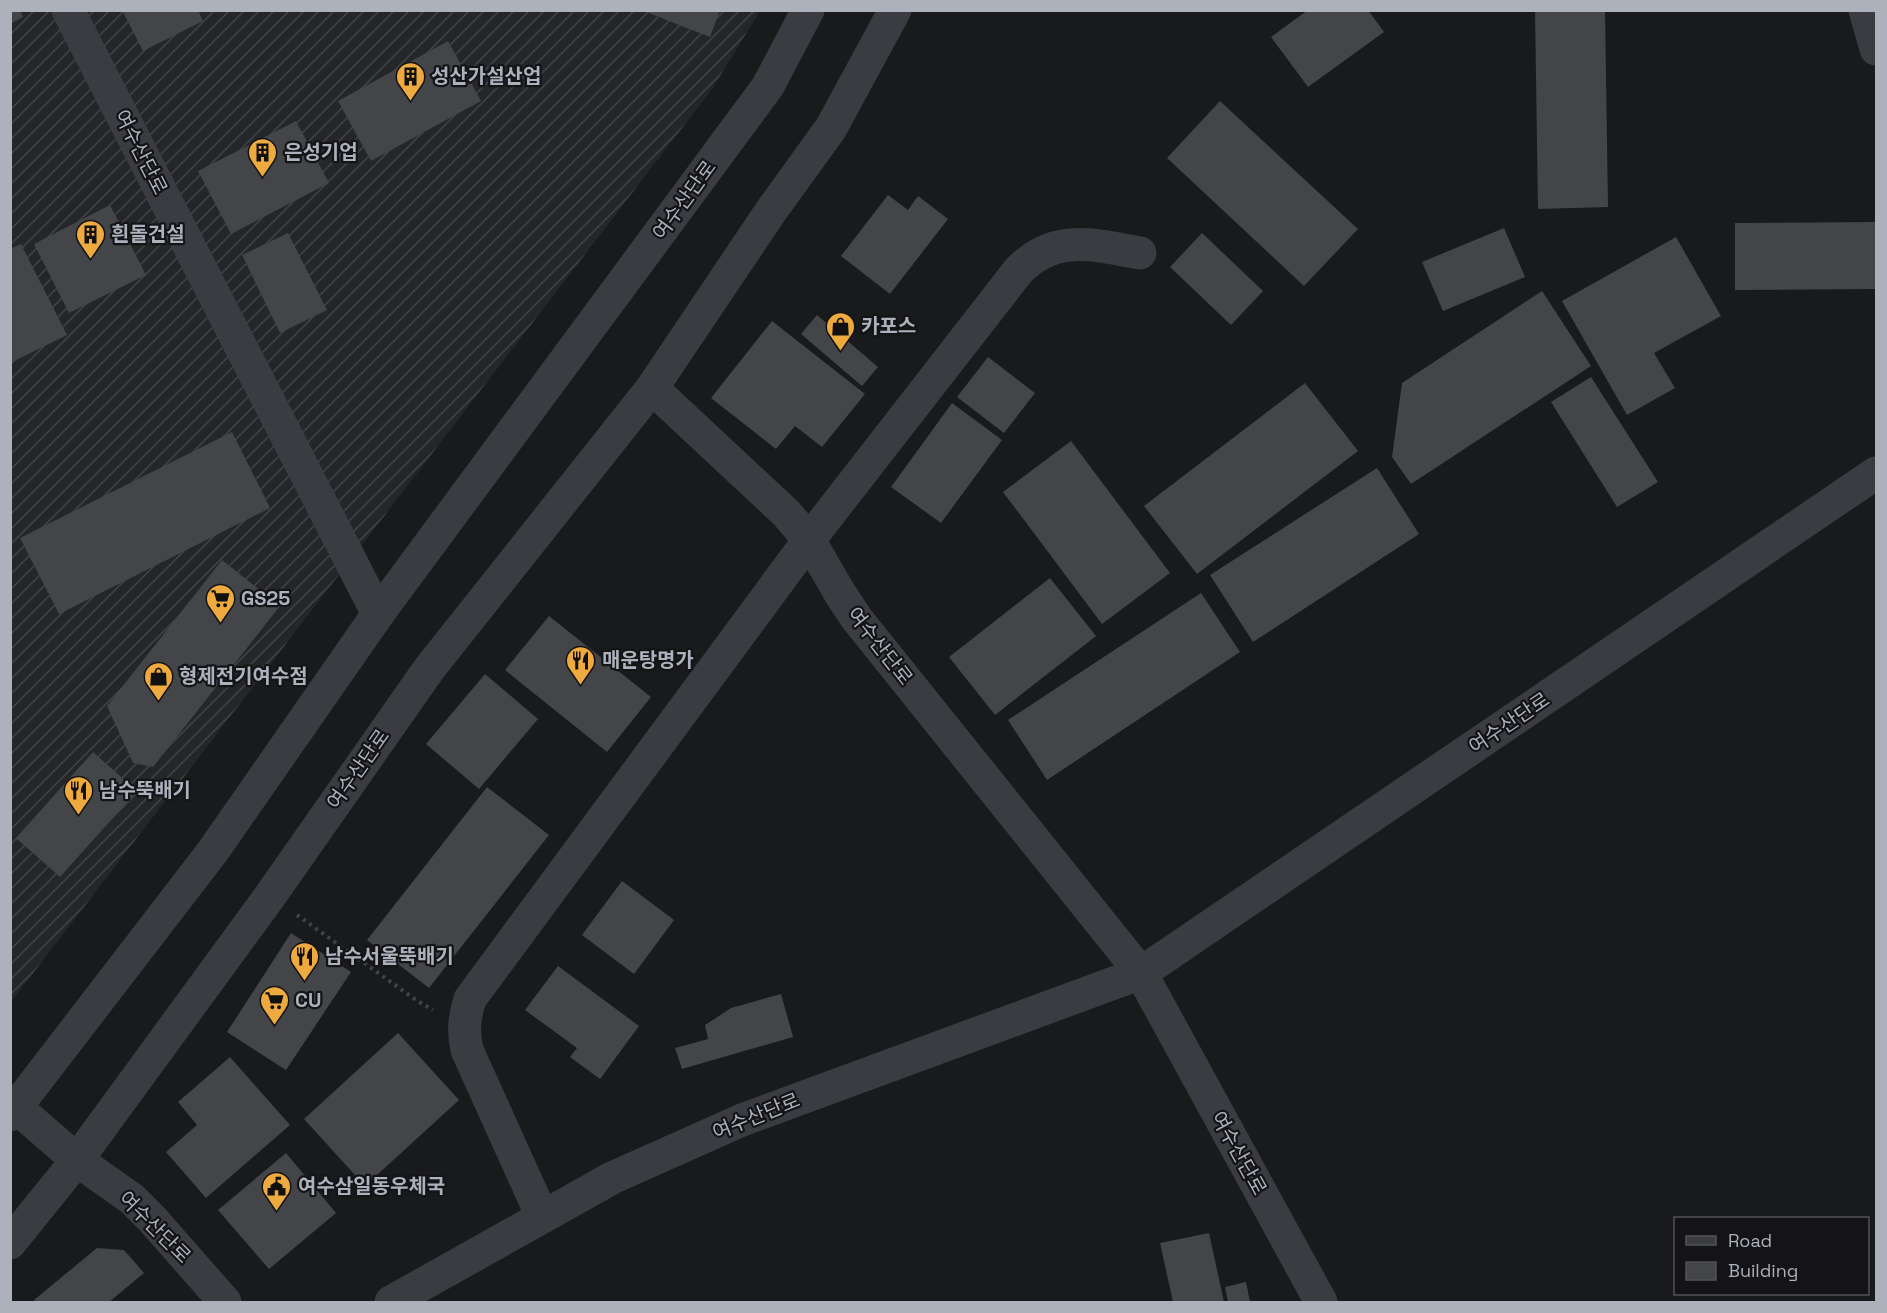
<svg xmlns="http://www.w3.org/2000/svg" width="1887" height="1313" font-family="'Space Grotesk','Noto Sans KR',sans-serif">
<defs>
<pattern id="industrial-furrows" width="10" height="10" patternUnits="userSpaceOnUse" patternTransform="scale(1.5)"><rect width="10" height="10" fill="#252629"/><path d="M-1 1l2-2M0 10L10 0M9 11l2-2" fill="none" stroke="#424346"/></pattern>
</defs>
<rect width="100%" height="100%" fill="#191a1c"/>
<!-- industrial -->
<polygon fill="url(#industrial-furrows)" points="11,11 760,11 712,89 11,1002"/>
<!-- building -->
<g fill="#434549">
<polygon points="10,10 20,10 23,17 10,24"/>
<polygon points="122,10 198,10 203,21 143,51"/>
<polygon points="641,10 720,10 710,37"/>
<polygon points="1308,10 1368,10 1384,32 1308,87 1271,37"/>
<polygon points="1535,10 1605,10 1608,207 1538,209"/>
<polygon points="448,41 481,101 371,161 338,101"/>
<polygon points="1220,101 1358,229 1304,286 1167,158"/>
<polygon points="296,121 329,183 231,234 198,171"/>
<polygon points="888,195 908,210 918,196 948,219 890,294 841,256"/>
<polygon points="110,205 146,275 69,313 34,244"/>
<polygon points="1876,222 1876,289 1735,290 1735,223"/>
<polygon points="1504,228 1525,277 1443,311 1422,262"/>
<polygon points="288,233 327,310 280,333 242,255"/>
<polygon points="1202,233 1263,291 1231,325 1170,267"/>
<polygon points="1676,237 1721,316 1654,353 1675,388 1627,415 1562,301"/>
<polygon points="21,244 67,335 10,363 10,249"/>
<polygon points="1542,291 1591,366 1411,484 1392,457 1402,383"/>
<polygon points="817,315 878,367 862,386 801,334"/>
<polygon points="772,321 865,394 822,447 795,426 776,449 711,398"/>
<polygon points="988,357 1035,393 1004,433 957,397"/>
<polygon points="1591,377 1658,482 1617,507 1551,402"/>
<polygon points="1305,383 1358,451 1197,574 1144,506"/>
<polygon points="952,403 1002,440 941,523 891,487"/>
<polygon points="232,432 270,508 59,614 20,538"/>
<polygon points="1071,441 1170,573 1102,624 1003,492"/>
<polygon points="1377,468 1419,534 1253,642 1210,575"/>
<polygon points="222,560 280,606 153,767 133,763 107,706"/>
<polygon points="1050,578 1096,636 995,715 949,657"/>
<polygon points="1201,593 1240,652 1047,780 1008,720"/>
<polygon points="549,616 651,697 607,752 505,670"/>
<polygon points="485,674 538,719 479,789 426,744"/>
<polygon points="93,752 137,791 60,877 16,838"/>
<polygon points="487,787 549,835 429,988 367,940"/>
<polygon points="622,881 674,920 634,974 582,935"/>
<polygon points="291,933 351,972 286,1070 227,1032"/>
<polygon points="558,966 639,1026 600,1079 570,1057 577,1048 525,1010"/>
<polygon points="781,994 793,1037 682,1069 675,1048 708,1039 705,1025 731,1008"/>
<polygon points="398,1033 459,1100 365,1186 304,1119"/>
<polygon points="230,1057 290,1125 206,1198 166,1152 197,1125 178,1102"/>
<polygon points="286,1153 336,1213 269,1269 218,1210"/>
<polygon points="1209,1233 1224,1302 1173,1302 1160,1243"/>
<polygon points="97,1248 124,1250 144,1273 109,1302 37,1302 34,1300"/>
<polygon points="1246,1282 1250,1302 1228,1302 1225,1287"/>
</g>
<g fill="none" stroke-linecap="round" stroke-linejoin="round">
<!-- path -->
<polyline stroke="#414348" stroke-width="4" stroke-dasharray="3 4.5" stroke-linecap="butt" points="297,915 416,1000 433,1010"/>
<!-- minor -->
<g stroke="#3b3c41" stroke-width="33">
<polyline points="68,10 378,614"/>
<polyline points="1865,10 1876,49"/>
<polyline points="652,388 786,513 809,540 841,595 857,619 1141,973 1321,1302"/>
<polyline points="10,1102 77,1160 132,1199 152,1219 225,1302"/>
<polyline points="10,1115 213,851 378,614 768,86 808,10"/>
<path d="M 542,1216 L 467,1050 C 463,1032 464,1018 470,999 L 809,540 L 1019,270 C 1056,233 1094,245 1140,253"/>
<polyline points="10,1243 77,1160 270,896 429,669 652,388 771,211 831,128 895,10"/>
<polyline points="391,1302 612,1178 742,1120 1141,973 1876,473"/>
</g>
</g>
<!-- icons -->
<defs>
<symbol id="building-pin" viewBox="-11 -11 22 30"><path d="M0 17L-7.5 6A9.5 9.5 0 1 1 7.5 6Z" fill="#eeaa3f" stroke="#141417"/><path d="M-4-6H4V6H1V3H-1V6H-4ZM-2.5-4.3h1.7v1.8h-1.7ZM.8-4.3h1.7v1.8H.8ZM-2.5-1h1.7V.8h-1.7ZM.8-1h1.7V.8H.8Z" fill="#111"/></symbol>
<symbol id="shop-pin" viewBox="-11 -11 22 30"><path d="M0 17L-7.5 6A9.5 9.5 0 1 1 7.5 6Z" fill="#eeaa3f" stroke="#141417"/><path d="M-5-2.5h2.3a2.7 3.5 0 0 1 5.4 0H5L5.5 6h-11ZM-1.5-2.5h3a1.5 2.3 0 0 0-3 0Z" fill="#111"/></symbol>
<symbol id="supermarket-pin" viewBox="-11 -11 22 30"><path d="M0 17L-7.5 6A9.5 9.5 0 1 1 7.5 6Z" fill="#eeaa3f" stroke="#141417"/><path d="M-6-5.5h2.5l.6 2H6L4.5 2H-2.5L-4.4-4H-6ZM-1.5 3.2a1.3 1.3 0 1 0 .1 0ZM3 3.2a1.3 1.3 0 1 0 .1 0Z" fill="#111"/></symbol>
<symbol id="restaurant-pin" viewBox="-11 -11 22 30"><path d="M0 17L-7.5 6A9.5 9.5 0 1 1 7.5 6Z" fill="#eeaa3f" stroke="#141417"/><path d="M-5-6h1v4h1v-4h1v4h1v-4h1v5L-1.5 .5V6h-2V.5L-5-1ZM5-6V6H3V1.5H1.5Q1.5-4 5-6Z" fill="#111"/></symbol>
<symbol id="civic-pin" viewBox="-11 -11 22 30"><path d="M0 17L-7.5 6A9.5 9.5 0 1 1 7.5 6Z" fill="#eeaa3f" stroke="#141417"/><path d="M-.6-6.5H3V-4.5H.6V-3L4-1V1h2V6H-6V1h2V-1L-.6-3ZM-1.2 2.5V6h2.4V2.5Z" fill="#111"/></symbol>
</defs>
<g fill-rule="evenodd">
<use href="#building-pin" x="394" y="60" width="33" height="45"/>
<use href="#building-pin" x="246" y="136" width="33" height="45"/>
<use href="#building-pin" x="74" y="218" width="33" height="45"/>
<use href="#shop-pin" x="824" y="310" width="33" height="45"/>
<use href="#supermarket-pin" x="204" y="582" width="33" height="45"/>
<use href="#restaurant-pin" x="564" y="644" width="33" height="45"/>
<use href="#shop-pin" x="142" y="660" width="33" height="45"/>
<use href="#restaurant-pin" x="62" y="774" width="33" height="45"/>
<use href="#restaurant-pin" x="288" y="940" width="33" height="45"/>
<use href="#supermarket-pin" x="258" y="984" width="33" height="45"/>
<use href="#civic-pin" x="260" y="1170" width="33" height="45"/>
</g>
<g text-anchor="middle" stroke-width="4.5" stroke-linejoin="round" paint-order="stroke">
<!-- poi labels -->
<g font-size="20" font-weight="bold" fill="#acb1bb" stroke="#141417" text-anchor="start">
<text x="431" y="83">성산가설산업</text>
<text x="284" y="159">은성기업</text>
<text x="111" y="241">흰돌건설</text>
<text x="861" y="333">카포스</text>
<text x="241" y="605">GS25</text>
<text x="602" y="667">매운탕명가</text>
<text x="179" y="683">형제전기여수점</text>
<text x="99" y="797">남수뚝배기</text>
<text x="325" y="963">남수서울뚝배기</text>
<text x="295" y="1007">CU</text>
<text x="298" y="1193">여수삼일동우체국</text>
</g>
<!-- street labels -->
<g font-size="20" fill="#acb1bb" stroke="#141417">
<text transform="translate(141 152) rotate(63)" y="7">여수산단로</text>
<text transform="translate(684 200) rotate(-54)" y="7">여수산단로</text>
<text transform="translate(880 646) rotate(52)" y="7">여수산단로</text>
<text transform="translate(1509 723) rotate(-34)" y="7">여수산단로</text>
<text transform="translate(358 769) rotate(-55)" y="7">여수산단로</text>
<text transform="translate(756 1116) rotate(-22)" y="7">여수산단로</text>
<text transform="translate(1239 1153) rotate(61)" y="7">여수산단로</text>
<text transform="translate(155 1227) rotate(45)" y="7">여수산단로</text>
</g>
</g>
<!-- border -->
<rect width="1887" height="1313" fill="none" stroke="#acb1bb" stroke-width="24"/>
<!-- legend -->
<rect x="1674" y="1217" width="195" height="78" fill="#141417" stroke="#515359" stroke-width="1.5"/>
<rect x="1686" y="1236" width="30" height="9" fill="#3b3c41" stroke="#515359" stroke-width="1.5"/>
<text x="1728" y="1247" font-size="18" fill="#acb1bb">Road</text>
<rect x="1686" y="1262" width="30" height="18" fill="#434549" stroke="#515359" stroke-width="1.5"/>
<text x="1728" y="1277" font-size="18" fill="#acb1bb">Building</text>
</svg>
